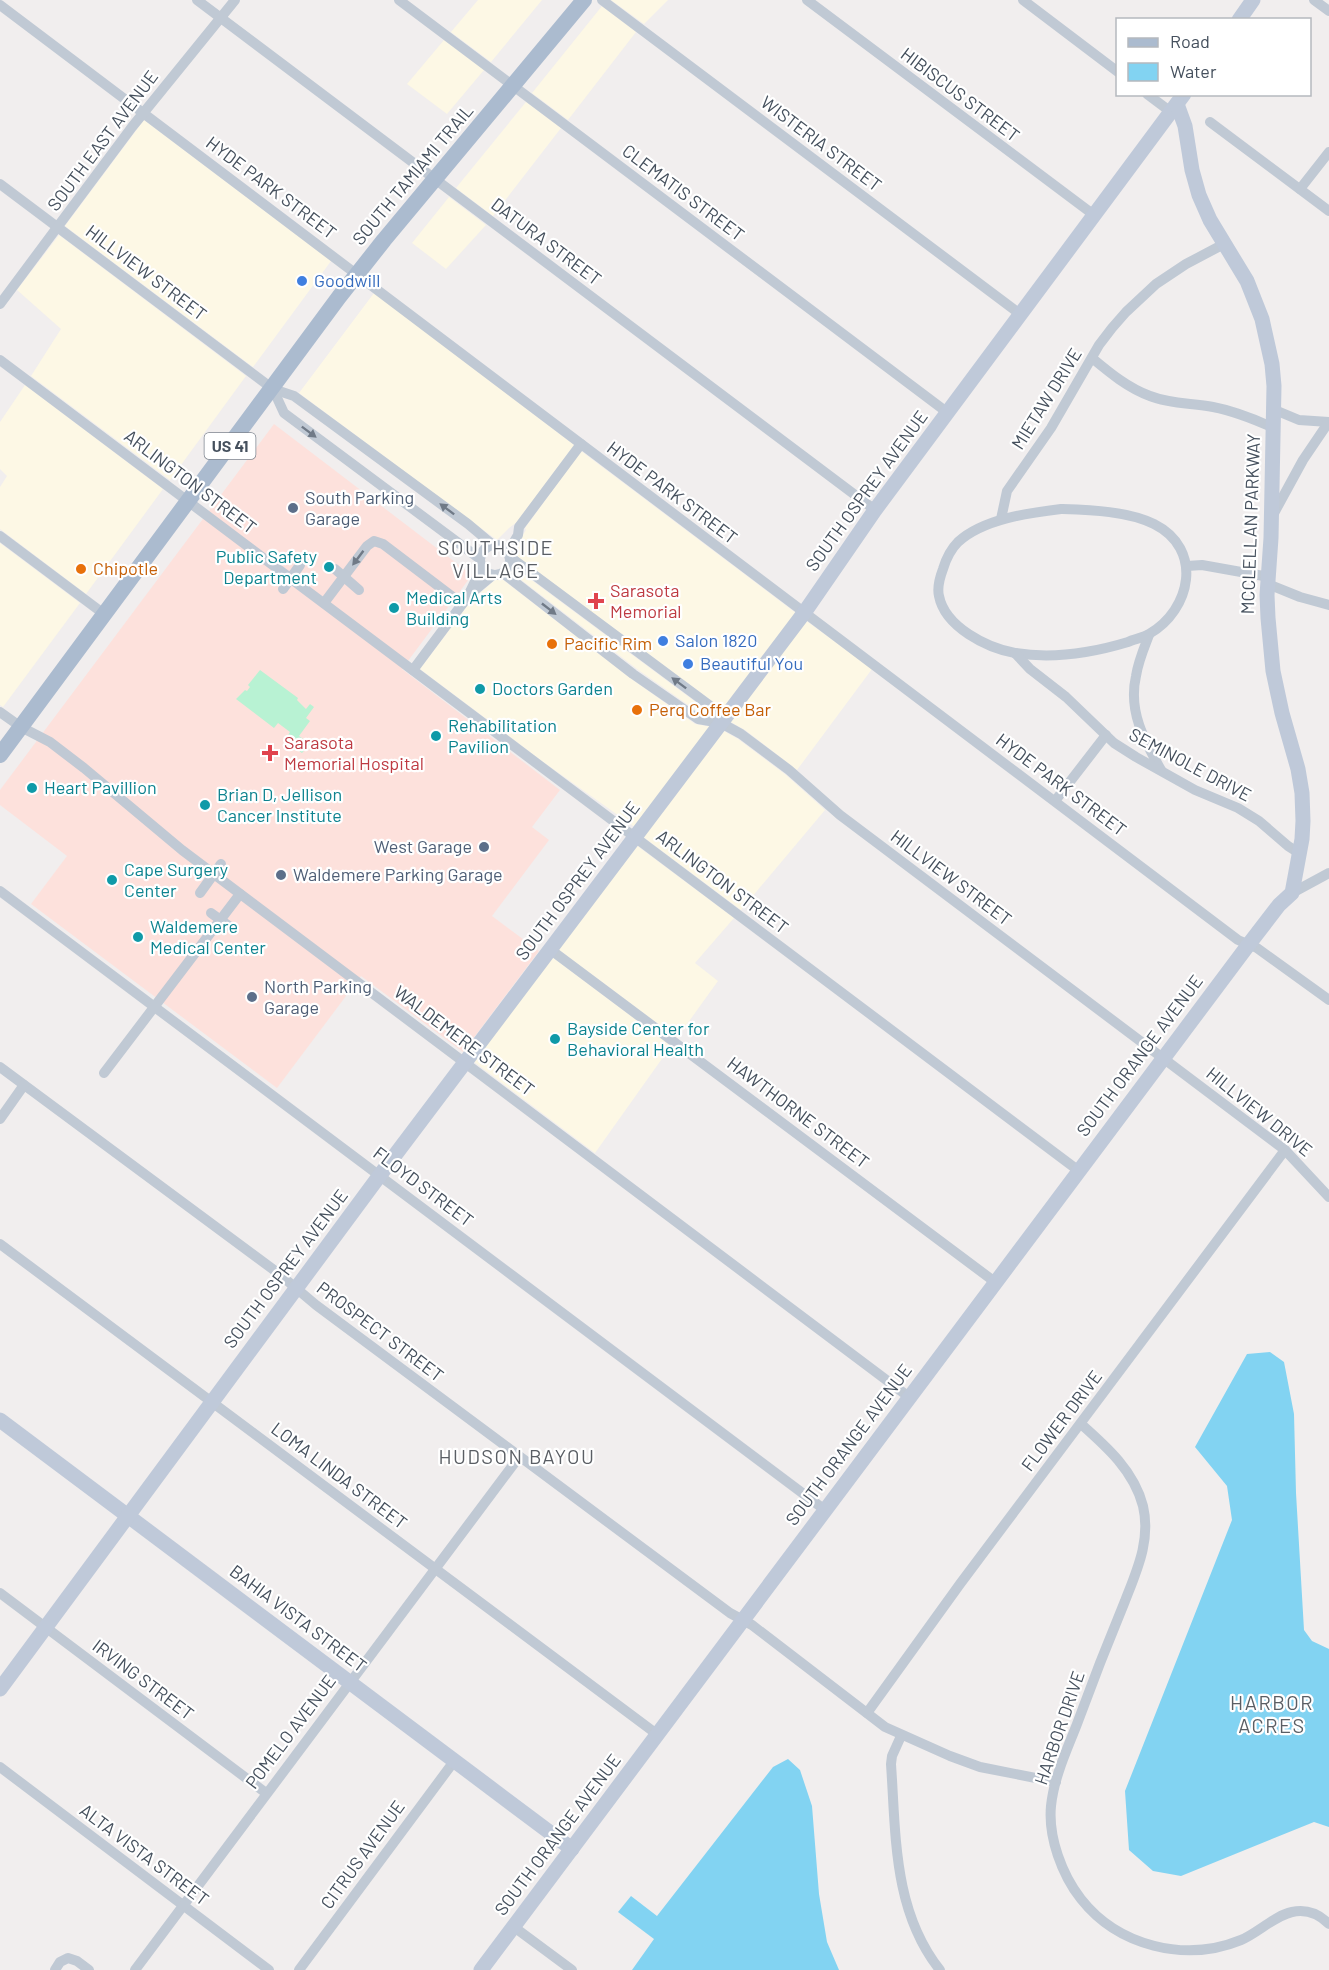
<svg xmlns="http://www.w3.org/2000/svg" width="1329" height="1970" font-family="Barlow,sans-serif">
<rect width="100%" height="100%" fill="#f1eeee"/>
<!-- commercial -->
<g fill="#fdf8e5">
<polygon points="478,0 542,0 491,62 451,32"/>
<polygon points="611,0 668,0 644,24"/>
<polygon points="602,6 636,32 568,120 532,93"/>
<polygon points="444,40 484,70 447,114 407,84"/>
<polygon points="526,102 561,128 493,216 456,188"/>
<polygon points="144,120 331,261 253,367 65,226"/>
<polygon points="449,197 486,225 446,269 412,243"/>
<polygon points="59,235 246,376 170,480 31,376 61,329 17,290"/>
<polygon points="374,293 574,445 517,522 509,528 497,540 299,393"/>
<polygon points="25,385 163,489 86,594 0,529 0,487 7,476 0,469 0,422"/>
<polygon points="581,451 797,614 722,714 712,701 514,554 513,551 526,530 525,528"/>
<polygon points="0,543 80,603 3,707 0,705"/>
<polygon points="514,567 705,709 710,716 701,714 637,669 511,572"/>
<polygon points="502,579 630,678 695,724 712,727 636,828 542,761 420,669 471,601 495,580"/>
<polygon points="805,620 872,669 797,770 745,730 729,721"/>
<polygon points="722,730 738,739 786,775 825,810 741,910 642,836"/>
<polygon points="636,845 734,918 695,963 718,981 677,1038 558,949"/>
<polygon points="552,957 671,1046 595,1153 473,1061"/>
</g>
<!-- medical -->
<polygon fill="#fde1dc" points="274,424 472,575 402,669 560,790 532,827 549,840 492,916 539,951 463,1052 361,976 277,1088 31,904 67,856 0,805 0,790"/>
<!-- green -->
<polygon fill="#b8f2d3" points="260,670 298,698 297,700 306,709 310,704 314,707 306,718 310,721 299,736 310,744 302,753 295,748 298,744 287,737 290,732 278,723 274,728 236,699 245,690 247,691 250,687 248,685"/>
<!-- water -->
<g fill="#82d3f2">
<polygon points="1270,1352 1284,1362 1294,1414 1296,1493 1304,1630 1312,1641 1329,1649 1329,1827 1314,1822 1181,1876 1153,1871 1129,1850 1125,1791 1232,1520 1227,1486 1195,1447 1247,1354"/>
<polygon points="788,1759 800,1770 812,1806 819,1894 827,1942 839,1970 632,1970 654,1939 618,1912 631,1896 657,1916 773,1767"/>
</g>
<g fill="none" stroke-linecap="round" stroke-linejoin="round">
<!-- street -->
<g stroke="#c0c9d4" stroke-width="10">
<polyline points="197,0 875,510"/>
<polyline points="399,0 948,413"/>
<polyline points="602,0 1020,314"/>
<polyline points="807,0 1094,215"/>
<polyline points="1023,0 1118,72"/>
<polyline points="1314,0 1329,11"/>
<polyline points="0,5 1238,940 1257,948 1329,1000"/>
<polyline points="1147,94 1171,112"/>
<polyline points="1210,122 1329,211"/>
<polyline points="0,184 273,389 294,396 468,524 493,545"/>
<polyline points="1300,189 1329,152"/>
<polyline points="0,304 132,127 235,0"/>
<path d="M 1092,358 C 1110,373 1128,388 1150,396 C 1170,404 1192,403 1213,407 C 1234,411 1254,419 1274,428"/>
<polyline points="0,360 1079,1171"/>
<polyline points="273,389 284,413 480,559"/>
<polyline points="1275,410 1299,420 1329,422"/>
<path d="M 1061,509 C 1091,510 1127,511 1154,524 C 1204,549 1191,610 1149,634 C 1143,638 1134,639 1128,642 C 1092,653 1053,659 1015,653 C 987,648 945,627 939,596 C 937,588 940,577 943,569 C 946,559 950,550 958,542 C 983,519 1028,513 1061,509 Z"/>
<polyline points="1273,515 1303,460 1328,423"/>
<polyline points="1001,519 1007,491 1051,428 1099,345 1112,328 1126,312 1156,284 1186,264 1224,244"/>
<polyline points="0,536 104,614"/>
<circle cx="495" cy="560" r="15"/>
<polyline points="508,552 518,535 519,527 581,444"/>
<polyline points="510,557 709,705 721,723"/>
<polyline points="1187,566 1202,565 1269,577"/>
<polyline points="503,573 633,674 698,719 721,723 741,734 789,770 840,815 1285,1150 1329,1197"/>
<polyline points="1268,584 1300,597 1329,605"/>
<polyline points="469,594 482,567"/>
<polyline points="324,603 367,546 374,541 383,544 462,604"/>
<path d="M 1149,635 C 1144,648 1138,662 1136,676 C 1128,711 1144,740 1161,770"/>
<polyline points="1015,653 1030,669 1066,697 1114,743 1136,757 1195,790 1238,808 1259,821 1288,846 1299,853"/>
<polyline points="413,670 469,595 493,575"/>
<polyline points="0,712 21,727 50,742 84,768 182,850 909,1397"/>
<polyline points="1055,801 1106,735"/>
<polyline points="0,891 825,1510"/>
<polyline points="1292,893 1329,873"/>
<polyline points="551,950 995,1282"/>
<polyline points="0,1067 278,1273 316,1305 730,1613 752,1625 885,1727 950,1756 980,1767 1056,1782"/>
<polyline points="104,1073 240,894"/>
<polyline points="0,1119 24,1085"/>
<polyline points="0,1244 658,1735"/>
<path d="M 1081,1424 C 1107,1447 1134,1471 1143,1506 C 1151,1540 1137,1570 1125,1601 C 1108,1642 1092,1683 1077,1724 C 1067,1750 1054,1777 1051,1806 C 1048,1837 1062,1875 1081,1899 C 1118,1946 1185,1963 1241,1940 C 1258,1933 1274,1916 1292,1912 C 1306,1909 1319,1914 1329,1924"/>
<polyline points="0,1593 266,1793"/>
<polyline points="867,1713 960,1584 1285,1150"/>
<path d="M 901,1736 L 892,1756 L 891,1764 C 896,1835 893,1911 940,1970"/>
<polyline points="0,1767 269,1970"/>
<polyline points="514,1927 572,1970"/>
<polyline points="55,1970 60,1962 68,1958 77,1961 89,1970"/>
<polyline points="135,1970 519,1457"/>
<polyline points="299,1970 455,1760"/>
</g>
<!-- secondary -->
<g stroke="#bfc9d9" stroke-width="15">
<polyline points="1239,20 1253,0"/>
<polyline points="0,1420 572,1849"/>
<polyline points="0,1689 380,1175 804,613 875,510 1184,94"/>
<polyline points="481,1970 1249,944 1279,905 1292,893 1302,839 1303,821 1302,793 1298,769 1282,713 1273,671 1268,618 1267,595 1271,538 1274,386 1272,364 1262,319 1247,281 1210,220 1199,195 1192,170 1185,126 1177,104"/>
</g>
<!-- primary -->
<polyline stroke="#abbbcf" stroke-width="16" points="0,755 339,297 384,240 584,0"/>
<!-- street-bridge -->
<g stroke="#c0c9d4" stroke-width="10">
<polyline points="335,569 359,590"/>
<polyline points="283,589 300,565"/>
<polyline points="200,893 221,864"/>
<polyline points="211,913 229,926"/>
</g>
</g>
<!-- one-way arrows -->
<defs><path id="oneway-solid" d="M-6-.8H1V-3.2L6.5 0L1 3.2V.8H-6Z" transform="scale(1.5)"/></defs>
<g fill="#707a87">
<use href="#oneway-solid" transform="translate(309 432) rotate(37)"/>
<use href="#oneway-solid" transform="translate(447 509) rotate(-143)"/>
<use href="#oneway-solid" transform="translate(358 558) rotate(127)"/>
<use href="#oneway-solid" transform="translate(549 609) rotate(38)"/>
<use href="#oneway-solid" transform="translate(679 683) rotate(-143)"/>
</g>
<!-- markers -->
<g fill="#3f7fe0" stroke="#fff" stroke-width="2">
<circle cx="302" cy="281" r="6"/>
<circle cx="663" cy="641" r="6"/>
<circle cx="688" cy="664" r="6"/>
</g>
<g fill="#5c6f8a" stroke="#fff" stroke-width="2">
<circle cx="293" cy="508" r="6"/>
<circle cx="484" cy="847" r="6"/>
<circle cx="281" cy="875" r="6"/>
<circle cx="252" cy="997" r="6"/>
</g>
<g fill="#0f9aa8" stroke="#fff" stroke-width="2">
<circle cx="329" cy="567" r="6"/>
<circle cx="394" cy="608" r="6"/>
<circle cx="480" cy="689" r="6"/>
<circle cx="436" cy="736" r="6"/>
<circle cx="32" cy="788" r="6"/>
<circle cx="205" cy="805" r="6"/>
<circle cx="112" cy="880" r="6"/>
<circle cx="138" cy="937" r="6"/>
<circle cx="555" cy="1039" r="6"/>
</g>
<g fill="#e8710a" stroke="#fff" stroke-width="2">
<circle cx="81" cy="569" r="6"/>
<circle cx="552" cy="644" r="6"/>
<circle cx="637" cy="710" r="6"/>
</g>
<g fill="#e0444e" stroke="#fff" stroke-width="2">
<path d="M593 592h6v6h6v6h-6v6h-6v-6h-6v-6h6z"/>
<path d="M267 744h6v6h6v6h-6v6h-6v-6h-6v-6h6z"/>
</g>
<g text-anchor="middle" stroke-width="4.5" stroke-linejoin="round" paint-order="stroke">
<!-- shield labels -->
<rect fill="#fff" stroke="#7d848e" stroke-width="1.5" x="204.5" y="433" width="51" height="26" rx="4.5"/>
<g font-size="16" font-weight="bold" fill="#45505d">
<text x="230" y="452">US 41</text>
</g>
<!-- street labels -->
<g font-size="18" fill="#45505d" stroke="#fff">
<text transform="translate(960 95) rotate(37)" y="6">HIBISCUS STREET</text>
<text transform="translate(103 141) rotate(-53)" y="6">SOUTH EAST AVENUE</text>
<text transform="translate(821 144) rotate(37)" y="6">WISTERIA STREET</text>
<text transform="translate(413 175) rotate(-50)" y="6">SOUTH TAMIAMI TRAIL</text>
<text transform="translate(271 188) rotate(37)" y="6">HYDE PARK STREET</text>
<text transform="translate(683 193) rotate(37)" y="6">CLEMATIS STREET</text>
<text transform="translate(546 242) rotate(37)" y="6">DATURA STREET</text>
<text transform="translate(146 273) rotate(37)" y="6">HILLVIEW STREET</text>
<text transform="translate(1047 399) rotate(-58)" y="6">MIETAW DRIVE</text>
<text transform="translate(190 482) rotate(37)" y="6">ARLINGTON STREET</text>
<text transform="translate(867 491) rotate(-54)" y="6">SOUTH OSPREY AVENUE</text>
<text transform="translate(672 493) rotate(37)" y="6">HYDE PARK STREET</text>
<text transform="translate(1251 524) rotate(-88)" y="6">MCCLELLAN PARKWAY</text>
<text transform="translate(1190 765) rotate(28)" y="6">SEMINOLE DRIVE</text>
<text transform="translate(1061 785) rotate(37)" y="6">HYDE PARK STREET</text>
<text transform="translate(951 878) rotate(37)" y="6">HILLVIEW STREET</text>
<text transform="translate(578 881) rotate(-53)" y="6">SOUTH OSPREY AVENUE</text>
<text transform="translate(722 882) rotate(37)" y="6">ARLINGTON STREET</text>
<text transform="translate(464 1041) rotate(37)" y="6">WALDEMERE STREET</text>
<text transform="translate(1140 1056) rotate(-53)" y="6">SOUTH ORANGE AVENUE</text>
<text transform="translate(1259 1112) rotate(39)" y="6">HILLVIEW DRIVE</text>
<text transform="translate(798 1113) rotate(37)" y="6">HAWTHORNE STREET</text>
<text transform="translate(423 1187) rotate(37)" y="6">FLOYD STREET</text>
<text transform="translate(286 1269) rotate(-53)" y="6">SOUTH OSPREY AVENUE</text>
<text transform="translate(380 1332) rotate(37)" y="6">PROSPECT STREET</text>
<text transform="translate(1062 1421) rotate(-53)" y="6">FLOWER DRIVE</text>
<text transform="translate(849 1445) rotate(-53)" y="6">SOUTH ORANGE AVENUE</text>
<text transform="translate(339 1476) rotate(37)" y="6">LOMA LINDA STREET</text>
<text transform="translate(298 1619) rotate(37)" y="6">BAHIA VISTA STREET</text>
<text transform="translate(143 1680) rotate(37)" y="6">IRVING STREET</text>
<text transform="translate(1060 1728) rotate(-71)" y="6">HARBOR DRIVE</text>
<text transform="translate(291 1732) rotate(-53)" y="6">POMELO AVENUE</text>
<text transform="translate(558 1835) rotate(-53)" y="6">SOUTH ORANGE AVENUE</text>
<text transform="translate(144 1855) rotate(37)" y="6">ALTA VISTA STREET</text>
<text transform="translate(363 1855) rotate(-54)" y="6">CITRUS AVENUE</text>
</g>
<!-- shop labels -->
<g font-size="18" fill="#366cbe" stroke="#fff" text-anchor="start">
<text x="314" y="287">Goodwill</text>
<text x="675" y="647">Salon 1820</text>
<text x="700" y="670">Beautiful You</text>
</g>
<!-- service labels -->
<g font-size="18" fill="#4e5e75" stroke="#fff" text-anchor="start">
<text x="305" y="504">South Parking<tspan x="305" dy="21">Garage</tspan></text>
<text x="472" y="853" text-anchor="end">West Garage</text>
<text x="293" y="881">Waldemere Parking Garage</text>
<text x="264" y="993">North Parking<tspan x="264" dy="21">Garage</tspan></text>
</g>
<!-- culture labels -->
<g font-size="18" fill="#0d838f" stroke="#fff" text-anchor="start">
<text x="317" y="563" text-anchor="end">Public Safety<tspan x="317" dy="21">Department</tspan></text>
<text x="406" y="604">Medical Arts<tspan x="406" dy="21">Building</tspan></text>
<text x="492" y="695">Doctors Garden</text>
<text x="448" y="732">Rehabilitation<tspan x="448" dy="21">Pavilion</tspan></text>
<text x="44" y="794">Heart Pavillion</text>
<text x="217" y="801">Brian D, Jellison<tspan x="217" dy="21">Cancer Institute</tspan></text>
<text x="124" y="876">Cape Surgery<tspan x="124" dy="21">Center</tspan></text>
<text x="150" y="933">Waldemere<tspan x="150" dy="21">Medical Center</tspan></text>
<text x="567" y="1035">Bayside Center for<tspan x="567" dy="21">Behavioral Health</tspan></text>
</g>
<!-- food labels -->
<g font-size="18" fill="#c56008" stroke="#fff" text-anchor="start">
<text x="93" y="575">Chipotle</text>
<text x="564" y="650">Pacific Rim</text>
<text x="649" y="716">Perq Coffee Bar</text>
</g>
<!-- health labels -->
<g font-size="18" fill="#be3a42" stroke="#fff" text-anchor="start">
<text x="610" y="597">Sarasota<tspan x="610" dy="21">Memorial</tspan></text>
<text x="284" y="749">Sarasota<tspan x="284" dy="21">Memorial Hospital</tspan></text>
</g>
<!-- neighbourhood labels -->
<g font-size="20" letter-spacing="1.5" fill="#5a5e64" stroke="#fff">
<text x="496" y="555">SOUTHSIDE<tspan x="496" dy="23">VILLAGE</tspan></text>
<text x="517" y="1464">HUDSON BAYOU</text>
<text x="1272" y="1710">HARBOR<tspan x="1272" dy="23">ACRES</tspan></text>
</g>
</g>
<!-- legend -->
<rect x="1116" y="18" width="195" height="78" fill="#ffffff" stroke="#b5b9be" stroke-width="1.5"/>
<rect x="1128" y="38" width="30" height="9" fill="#abbbcf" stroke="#b5b9be" stroke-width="1.5"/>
<text x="1170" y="48" font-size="18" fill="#45505d">Road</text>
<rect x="1128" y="63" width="30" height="18" fill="#82d3f2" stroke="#b5b9be" stroke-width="1.5"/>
<text x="1170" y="78" font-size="18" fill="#45505d">Water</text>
</svg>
